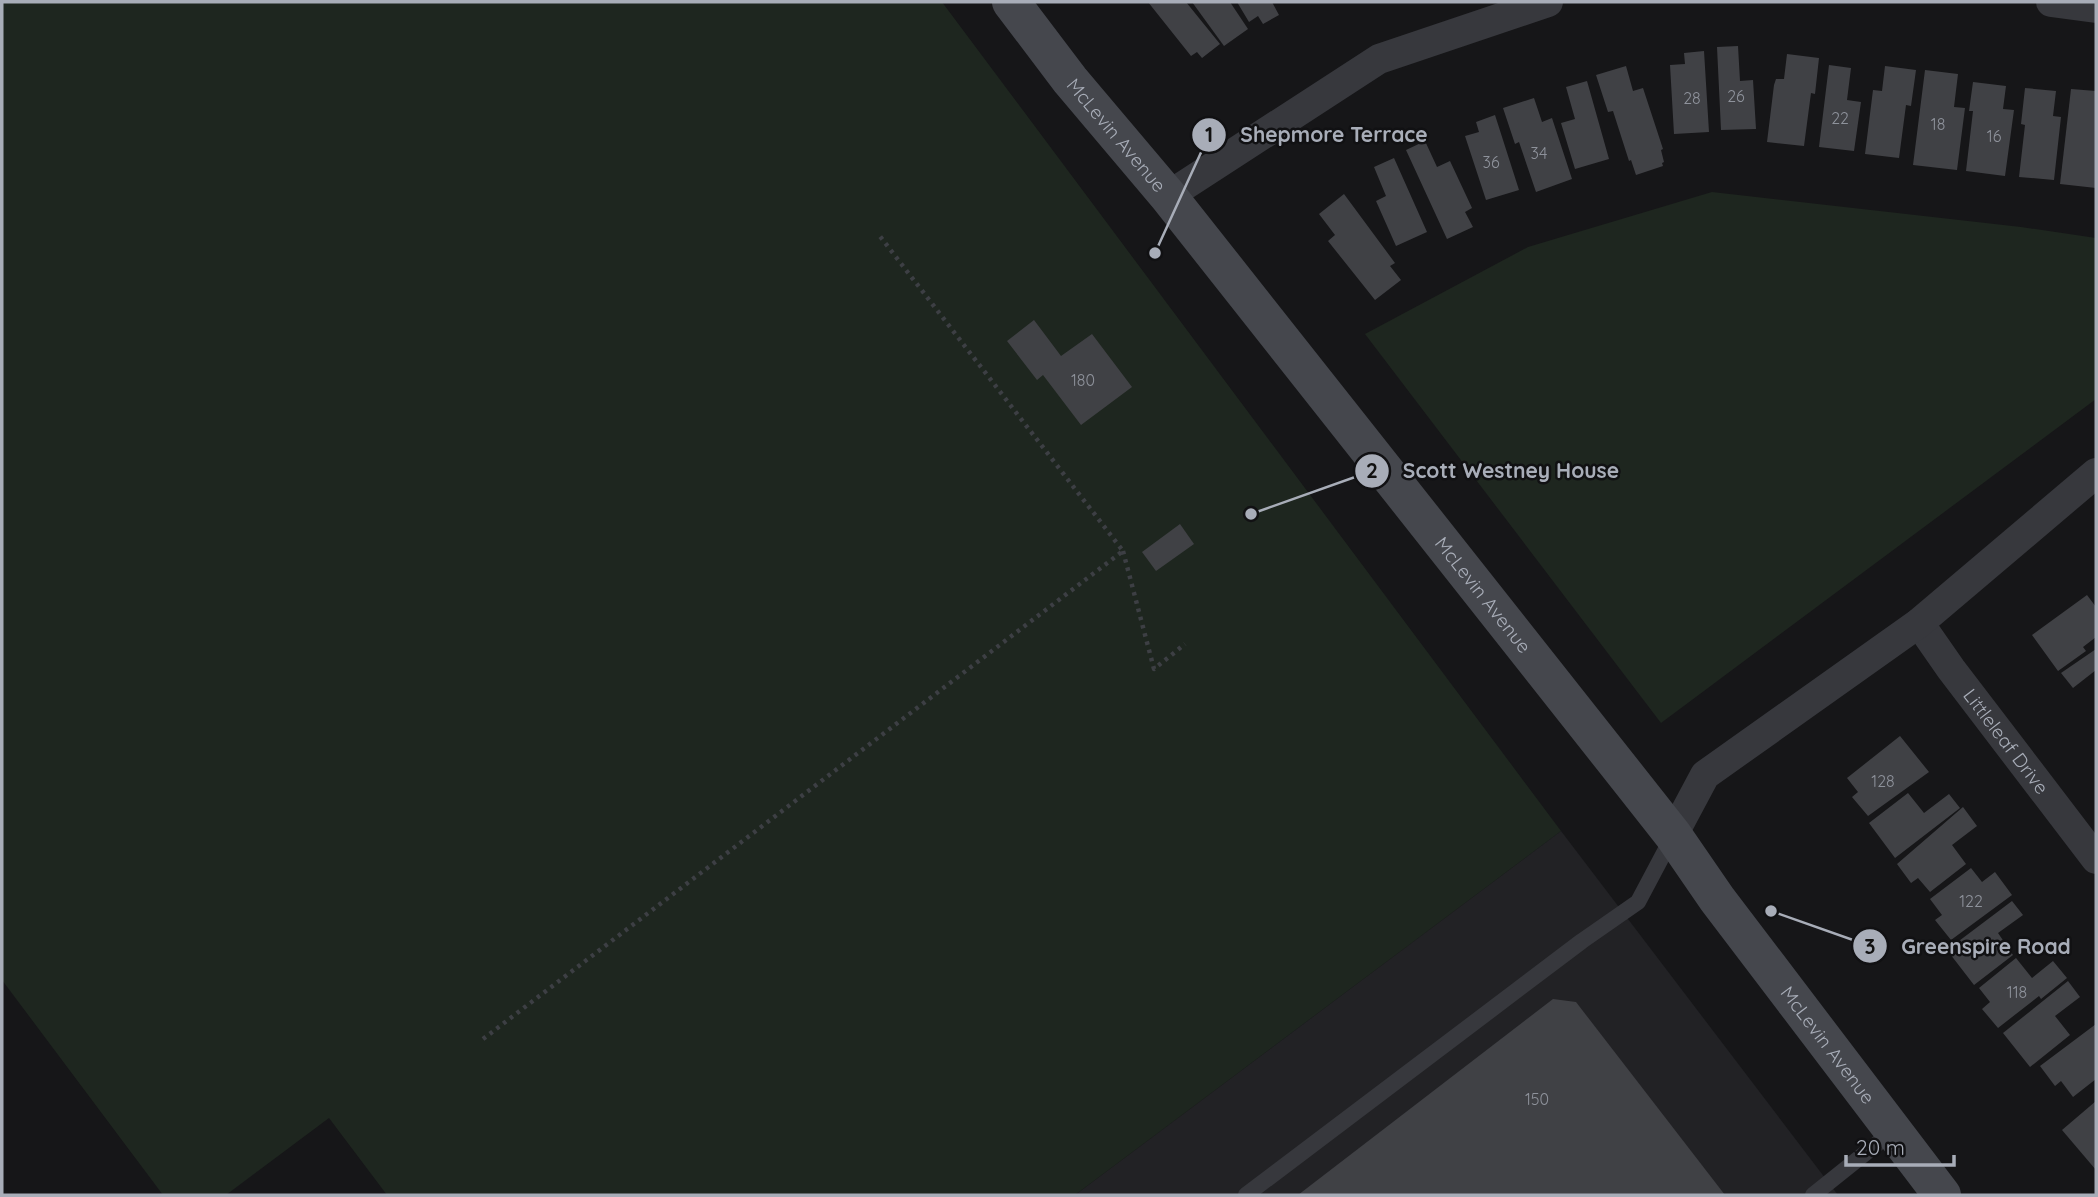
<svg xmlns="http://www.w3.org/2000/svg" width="2098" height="1197" font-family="Quicksand,sans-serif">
<rect width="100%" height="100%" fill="#161618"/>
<!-- built -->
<polygon fill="#222225" points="1561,831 1838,1195 1075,1195"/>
<!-- green -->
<g fill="#1e261f">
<polygon points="2,2 942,2 1561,831 1075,1195 387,1195 329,1118 226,1195 163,1195 2,980"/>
<polygon points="1712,192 2021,227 2096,238 2096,399 1661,723 1365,334 1528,247"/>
</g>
<!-- building -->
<g fill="#404145">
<polygon points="1148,2 1186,2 1220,44 1202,58 1197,52 1191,56"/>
<polygon points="1192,2 1230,2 1248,29 1224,46"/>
<polygon points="1237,2 1272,2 1279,15 1263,24 1258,16 1249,22"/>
<polygon points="1738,46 1740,81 1753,80 1756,129 1721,130 1717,47"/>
<polygon points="1704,51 1709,132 1674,134 1670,65 1685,64 1684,53"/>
<polygon points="1787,54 1819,58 1815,94 1811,93 1804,146 1767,142 1774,85 1776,79 1784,79"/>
<polygon points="1829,65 1851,68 1847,100 1861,102 1854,151 1819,147"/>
<polygon points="1626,66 1633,91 1643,88 1663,149 1661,150 1664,162 1662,163 1663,166 1636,175 1631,160 1629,161 1613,111 1608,112 1596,75"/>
<polygon points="1885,66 1916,70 1911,106 1906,105 1899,158 1865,154 1873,90 1882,91"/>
<polygon points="1925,70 1958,74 1954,107 1965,108 1957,170 1913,165"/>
<polygon points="1587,81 1609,159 1575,169 1561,123 1575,119 1566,87"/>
<polygon points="1973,82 2006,86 2003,109 2014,110 2005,176 1966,171 1973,111 1969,111"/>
<polygon points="2025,88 2056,91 2053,116 2061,117 2054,180 2019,177 2025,125 2021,124"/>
<polygon points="2071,89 2096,91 2096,188 2060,184"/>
<polygon points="1534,98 1542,122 1552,118 1572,179 1536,192 1519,142 1515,144 1503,108"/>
<polygon points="1495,115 1519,190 1486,200 1465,136 1479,132 1476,122"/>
<polygon points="1425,141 1437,167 1450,161 1472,208 1465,212 1473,227 1447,239 1406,150"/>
<polygon points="1394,158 1427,232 1396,246 1376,201 1386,196 1374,167"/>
<polygon points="1344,194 1395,263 1390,266 1401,280 1375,300 1328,241 1335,235 1319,214"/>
<polygon points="1034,320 1061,356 1092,334 1132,387 1081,425 1043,375 1037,380 1007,341"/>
<polygon points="1180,524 1194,544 1156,571 1142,552"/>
<polygon points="2087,595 2096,607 2096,637 2083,647 2086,651 2058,671 2032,635"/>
<polygon points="2096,649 2096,670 2073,688 2061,673"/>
<polygon points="1900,736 1929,772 1868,816 1852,797 1858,792 1847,778"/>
<polygon points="1908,793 1924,813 1949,794 1960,808 1895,858 1869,823"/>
<polygon points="1963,807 1977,826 1952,845 1966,864 1930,892 1918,878 1911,883 1897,864"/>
<polygon points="1971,868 1982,882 1995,872 2012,895 1951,940 1935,920 1942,915 1930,899"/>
<polygon points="2012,901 2023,915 1998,933 2013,955 1974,985 1947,950"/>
<polygon points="2016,958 2032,978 2053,961 2067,978 2041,999 2039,996 1998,1028 1982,1009 1990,1002 1979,988"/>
<polygon points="2068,981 2080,997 2055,1016 2070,1035 2030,1067 2003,1033"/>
<polygon points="1553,999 1576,1002 1725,1195 1298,1195"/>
<polygon points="2096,1024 2096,1079 2073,1097 2061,1081 2055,1086 2040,1066"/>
<polygon points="2096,1101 2096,1170 2062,1130"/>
</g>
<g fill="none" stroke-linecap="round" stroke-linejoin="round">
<!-- path -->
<g stroke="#3d3f44" stroke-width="4.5" stroke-dasharray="3.5 5" stroke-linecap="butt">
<polyline points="1123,551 1154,669 1185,644"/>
<polyline points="483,1039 1123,551 879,235"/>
</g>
<!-- lane -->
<g stroke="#37383d" stroke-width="16">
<polyline points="1246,1195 1582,941 1638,902 1673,836"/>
<polyline points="1813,1195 1893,1131"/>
</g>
<!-- street -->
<g stroke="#37383d" stroke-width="30">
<polyline points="2051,2 2096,8"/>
<polyline points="1168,196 1379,59 1548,2"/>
<path id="s1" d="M 1919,623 L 1951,669 L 2096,859"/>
<polyline points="1673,835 1705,775 1919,623 2096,473"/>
</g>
<!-- secondary -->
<path stroke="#45474d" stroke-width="38" id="s2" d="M 1011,2 L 1070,80 L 1168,196 L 1632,783 L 1673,835 L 1717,899 L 1942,1195"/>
</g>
<g text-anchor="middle" stroke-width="5" stroke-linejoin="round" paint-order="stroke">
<!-- number labels -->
<g font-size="16" fill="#8e929b">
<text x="1736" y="102">26</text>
<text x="1692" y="104">28</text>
<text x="1840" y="124">22</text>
<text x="1938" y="130">18</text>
<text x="1994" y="142">16</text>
<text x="1539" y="159">34</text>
<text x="1491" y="168">36</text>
<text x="1083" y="386">180</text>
<text x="1883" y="787">128</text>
<text x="1971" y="907">122</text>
<text x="2017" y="998">118</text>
<text x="1537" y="1105">150</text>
</g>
<!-- street labels -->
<g font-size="19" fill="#a8adb8" stroke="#111113">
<text dy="7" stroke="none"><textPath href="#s2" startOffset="170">McLevin Avenue</textPath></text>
<text dy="7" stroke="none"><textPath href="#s2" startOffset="758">McLevin Avenue</textPath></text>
<text dy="7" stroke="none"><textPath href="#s1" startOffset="147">Littleleaf Drive</textPath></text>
<text dy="7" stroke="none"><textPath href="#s2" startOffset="1325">McLevin Avenue</textPath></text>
</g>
</g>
<!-- callouts -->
<path fill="none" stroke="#a8adb8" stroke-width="2.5" d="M1155 253L1209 135M1251 514L1372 471M1771 911L1870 946"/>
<g fill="#a8adb8" stroke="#111113" stroke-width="2.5">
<circle cx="1155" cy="253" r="7"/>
<circle cx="1251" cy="514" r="7"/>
<circle cx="1771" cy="911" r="7"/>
<circle cx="1209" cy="135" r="18"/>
<circle cx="1372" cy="471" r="18"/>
<circle cx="1870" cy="946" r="18"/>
</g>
<g font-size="21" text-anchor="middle" font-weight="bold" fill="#111">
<text x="1209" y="142">1</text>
<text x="1372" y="478">2</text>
<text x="1870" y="954">3</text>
</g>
<g font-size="21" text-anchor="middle" font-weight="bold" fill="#a8adb8" stroke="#111113" stroke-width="5" stroke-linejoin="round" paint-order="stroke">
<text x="1334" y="142">Shepmore Terrace</text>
<text x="1511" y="478">Scott Westney House</text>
<text x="1986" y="954">Greenspire Road</text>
</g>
<!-- border -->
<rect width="2098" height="1197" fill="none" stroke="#a8adb8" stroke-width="7"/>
<!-- scale -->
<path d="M1846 1155v10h108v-10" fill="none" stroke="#a8adb8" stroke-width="3.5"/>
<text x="1856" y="1155" font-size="21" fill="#a8adb8" stroke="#111113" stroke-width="5" paint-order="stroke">20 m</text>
</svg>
